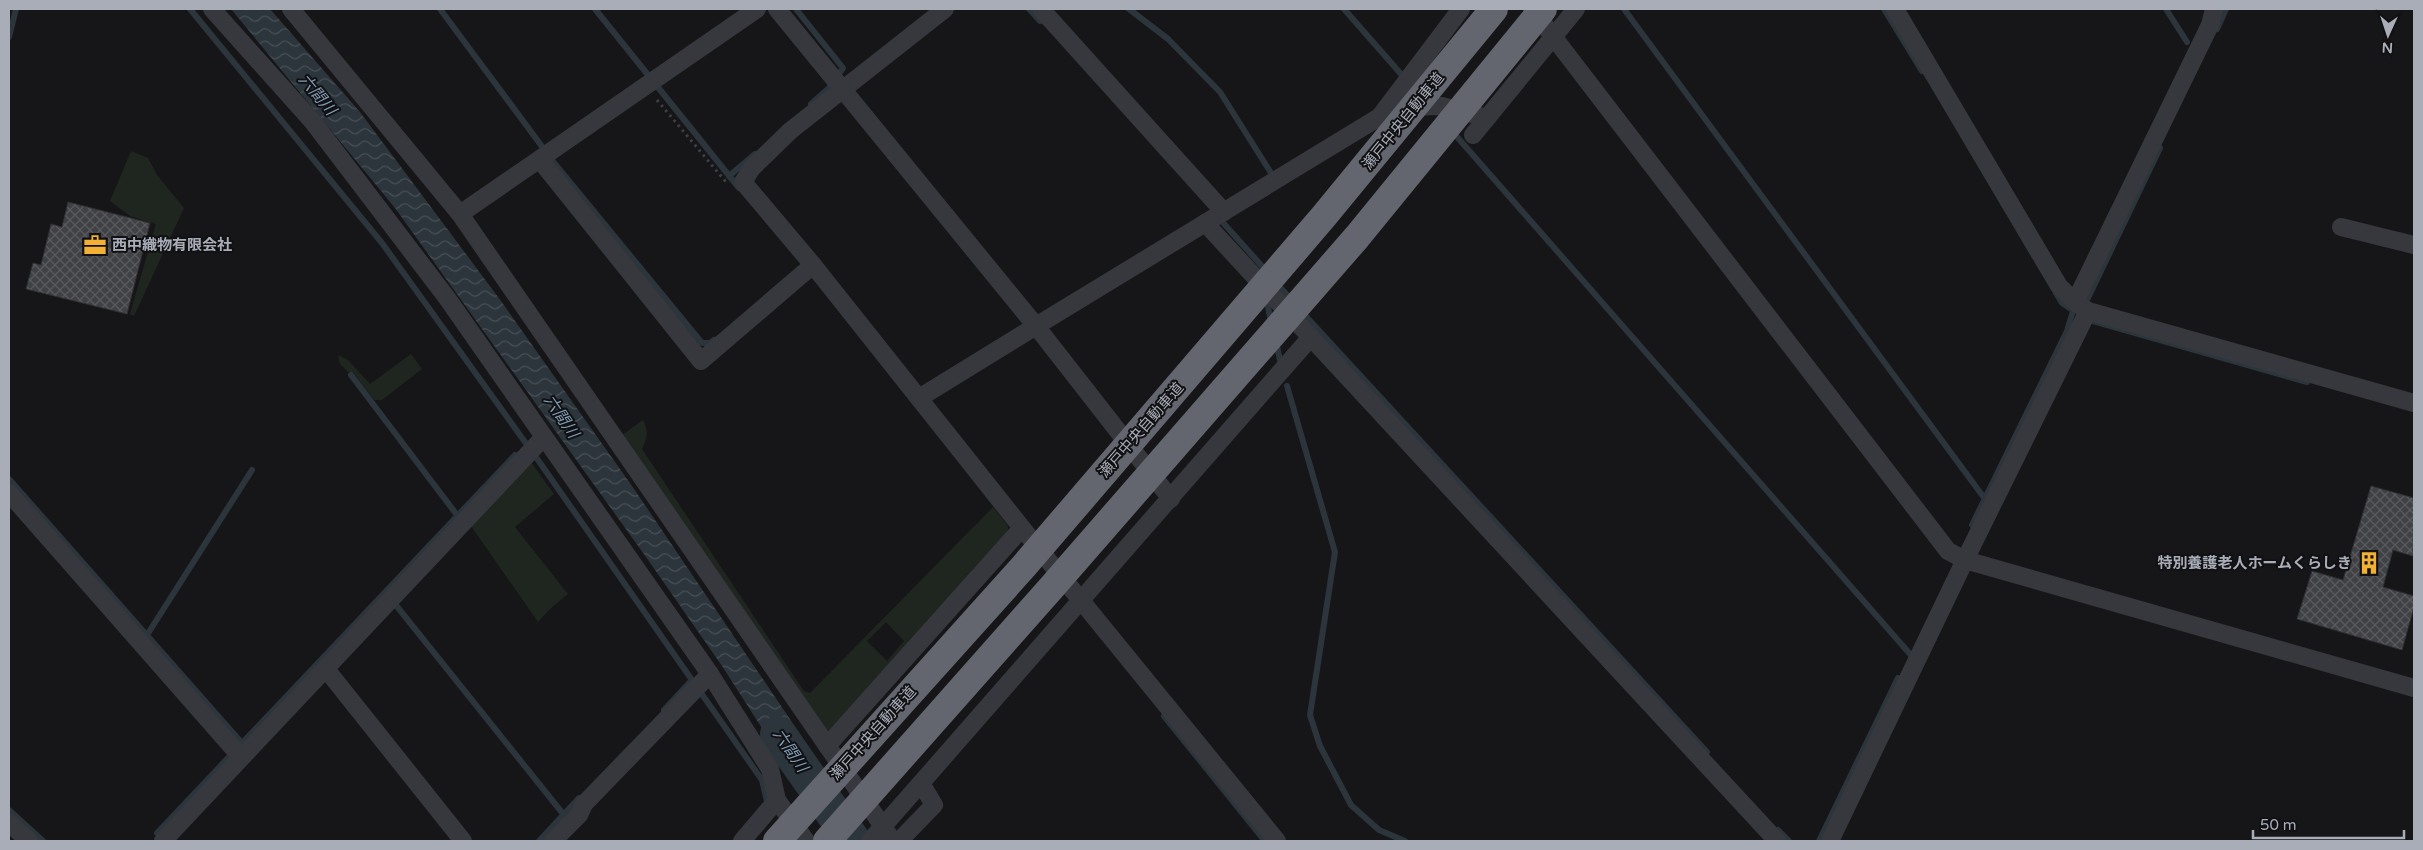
<svg xmlns="http://www.w3.org/2000/svg" width="2423" height="850" font-family="'Varela Round','Noto Sans JP',sans-serif">
<defs>
<pattern id="water-waves" width="16" height="10" patternUnits="userSpaceOnUse" patternTransform="scale(1.25)"><rect width="16" height="10" fill="#2c353c"/><path d="M0 5q4-4 8 0t8 0" fill="none" stroke="#485056"/></pattern>
<pattern id="building-cross-hatch" width="8" height="8" patternUnits="userSpaceOnUse" patternTransform="scale(1.25)"><rect width="8" height="8" fill="#404145"/><path d="M0 0l8 8M0 8l8-8" fill="none" stroke="#595a5e"/></pattern>
</defs>
<rect width="100%" height="100%" fill="#161618"/>
<!-- green -->
<g fill="#1e261f" fill-rule="evenodd">
<polygon points="131,151 148,158 157,175 184,208 134,316 130,314 156,224 130,216 110,201"/>
<polygon points="411,354 422,369 382,400 374,400 353,372 348,372 340,364 338,355 348,360 370,384"/>
<path d="M 643,420 C 649,431 647,438 642,449 L 804,691 L 810,693 L 993,507 L 1008,526 L 1008,532 L 829,734 L 622,435 ZM 886,622 L 904,641 L 887,661 L 867,641 Z"/>
<polygon points="531,462 554,494 515,527 568,594 550,609 538,622 471,526"/>
</g>
<!-- water -->
<polygon fill="url(#water-waves)" points="231,9 270,9 360,112 501,301 632,486 819,762 798,784 722,666 646,557 395,208"/>
<g fill="none" stroke-linecap="round" stroke-linejoin="round">
<!-- stream -->
<g stroke="#2c353c" stroke-width="6">
<polyline points="190,9 382,243 538,460 762,780 767,801"/>
<polyline points="440,9 555,164 702,343 710,343 714,340"/>
<polyline points="595,9 739,188"/>
<polyline points="796,9 843,68 829,88 811,104"/>
<polyline points="1029,9 1040,21"/>
<polyline points="1129,9 1168,39 1220,92 1271,173"/>
<polyline points="1344,9 1401,74"/>
<polyline points="1624,9 1985,499"/>
<polyline points="1884,9 1922,71"/>
<polyline points="2166,9 2187,42"/>
<polyline points="2217,29 2226,9"/>
<polyline points="9,37 16,9"/>
<polyline points="1451,130 1910,654"/>
<polyline points="729,176 755,154"/>
<polyline points="1218,217 1268,273"/>
<polyline points="1276,283 1293,301"/>
<polyline points="2056,293 2062,303 2071,309"/>
<polyline points="1266,297 1271,322"/>
<polyline points="2088,298 2160,148"/>
<polyline points="1301,311 1707,752"/>
<polyline points="2086,319 2307,382"/>
<polyline points="1276,342 1280,360"/>
<polyline points="351,375 457,515"/>
<polyline points="1287,386 1335,552 1310,715 1320,746 1351,805 1379,830 1405,841"/>
<polyline points="9,479 241,742"/>
<polyline points="1972,525 2067,331 2073,311"/>
<polyline points="391,599 564,815"/>
<polyline points="147,635 252,470"/>
<polyline points="664,710 692,680"/>
<polyline points="1164,716 1265,841"/>
<polyline points="9,810 43,841"/>
<polyline points="1778,830 1789,841"/>
<polyline points="157,833 515,455"/>
<polyline points="539,841 579,798"/>
<polyline points="1819,841 1898,678"/>
</g>
<!-- river -->
<polyline stroke="#2c353c" stroke-width="36" points="778,734 853,841"/>
</g>
<!-- building -->
<g fill="url(#building-cross-hatch)" stroke="#303034">
<polygon points="68,202 150,223 127,314 26,289 33,263 41,265 51,224 62,227"/>
<polygon points="2371,486 2414,498 2413,556 2393,550 2383,587 2414,596 2414,607 2402,650 2297,619 2312,571 2343,580"/>
</g>
<g fill="none" stroke-linecap="round" stroke-linejoin="round">
<!-- path -->
<polyline stroke="#3d3f44" stroke-width="3" stroke-dasharray="2.5 4" stroke-linecap="butt" points="657,100 726,182"/>
<!-- minor -->
<g stroke="#37383d" stroke-width="18">
<polyline points="212,9 313,122 447,298 710,674 770,769 777,800 806,841"/>
<polyline points="291,9 460,214 893,841"/>
<polyline points="777,9 1036,326 1381,116 1402,107 1442,106 1487,118"/>
<polyline points="1041,9 1224,212"/>
<polyline points="1532,9 1948,551 1965,560 2414,688"/>
<polyline points="1895,9 2059,286 2075,302 2088,311 2414,403"/>
<polyline points="1381,115 1461,9"/>
<polyline points="1473,135 1576,9"/>
<polyline points="540,160 701,361 813,265 1022,528 1277,841"/>
<polyline points="460,214 757,9"/>
<polyline points="1205,223 1777,841"/>
<polyline points="2341,227 2414,245"/>
<polyline points="813,265 743,182 752,168 790,131 945,9"/>
<polyline points="2075,302 2210,25 2214,9"/>
<polyline points="919,398 1036,326 1171,499"/>
<polyline points="9,493 241,757"/>
<polyline points="326,669 463,841"/>
<polyline points="827,746 1022,528"/>
<polyline points="9,823 29,841"/>
<polyline points="163,841 544,437"/>
<polyline points="553,841 579,815 584,804 710,674"/>
<polyline points="742,841 777,800"/>
<polyline points="899,841 934,805 921,783 1311,337"/>
<polyline points="1830,841 1965,560 2088,311"/>
</g>
<!-- minor-bridge -->
<polyline stroke="#37383d" stroke-width="18" points="870,841 921,783"/>
<!-- motorway-bridge -->
<g stroke="#63666e" stroke-width="28">
<polyline points="777,841 1024,566 1324,216 1494,9"/>
<polyline points="827,841 1052,587 1357,237 1543,9"/>
</g>
</g>
<!-- icons -->
<defs>
<symbol id="office-bare" viewBox="-9 -9 18 18"><path d="M-6-3h4V-5.5h4V-3h4V5H-6ZM-1-4.5V-3h2v-1.5ZM-6 0V1H6V0Z" fill="#f2b134" stroke="#111113" stroke-width="2.5" paint-order="stroke"/></symbol>
<symbol id="building-bare" viewBox="-9 -9 18 18"><path d="M-4-6H4V6H1V3H-1V6H-4ZM-2.5-4.3h1.7v1.8h-1.7ZM.8-4.3h1.7v1.8H.8ZM-2.5-1h1.7V.8h-1.7ZM.8-1h1.7V.8H.8Z" fill="#f2b134" stroke="#111113" stroke-width="2.5" paint-order="stroke"/></symbol>
</defs>
<g fill-rule="evenodd">
<use href="#office-bare" x="79" y="229" width="32" height="32"/>
<use href="#building-bare" x="2353" y="547" width="32" height="32"/>
</g>
<g text-anchor="middle" stroke-width="4" stroke-linejoin="round" paint-order="stroke">
<!-- street labels -->
<g font-size="15" fill="#a8adb8" stroke="#111113">
<text transform="translate(1403 121) rotate(-51)" y="5">瀬戸中央自動車道</text>
<text transform="translate(1141 430) rotate(-49)" y="5">瀬戸中央自動車道</text>
<text transform="translate(873 733) rotate(-48)" y="5">瀬戸中央自動車道</text>
</g>
<!-- poi labels -->
<g font-size="15" font-weight="bold" fill="#a8adb8" stroke="#111113" text-anchor="start">
<text x="112" y="250">西中織物有限会社</text>
<text x="2352" y="568" text-anchor="end">特別養護老人ホームくらしき</text>
</g>
<!-- water labels -->
<g font-size="16" font-style="italic" fill="#7f9bb3" stroke="#111113">
<text transform="translate(318 94) rotate(50)" y="6">六間川</text>
<text transform="translate(562 416) rotate(56)" y="6">六間川</text>
<text transform="translate(791 750) rotate(56)" y="6">六間川</text>
</g>
</g>
<!-- border -->
<rect width="2423" height="850" fill="none" stroke="#a8adb8" stroke-width="20"/>
<!-- north arrow -->
<g transform="translate(2388 35) rotate(183)" stroke="#111113" stroke-width="4" paint-order="stroke">
<path d="M0-4L9 19L0 12L-9 19Z" fill="#a8adb8"/>
<text y="-8" font-size="14" font-weight="bold" text-anchor="middle" fill="#a8adb8">N</text>
</g>
<!-- scale -->
<path d="M2253 830v8h151v-8" fill="none" stroke="#a8adb8" stroke-width="2.5"/>
<text x="2260" y="830" font-size="15" fill="#a8adb8" stroke="#111113" stroke-width="4" paint-order="stroke">50 m</text>
</svg>
